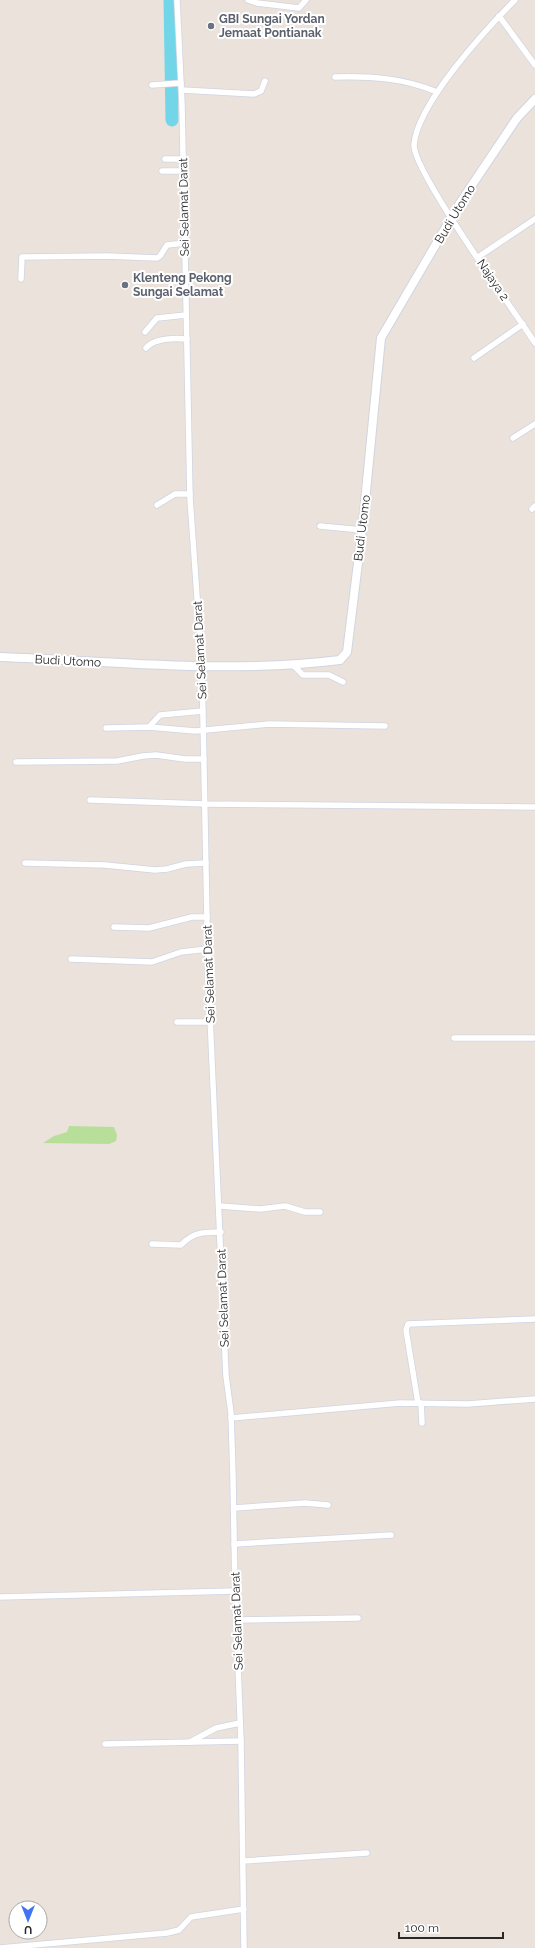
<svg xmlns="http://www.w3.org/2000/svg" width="535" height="1948" font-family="Raleway,sans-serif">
<rect width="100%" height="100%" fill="#eae2db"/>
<!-- green -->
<polygon fill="#b8df99" points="69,1126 114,1127 117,1135 116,1141 109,1144 43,1143 54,1136 67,1132"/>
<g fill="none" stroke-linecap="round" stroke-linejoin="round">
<!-- river -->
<polyline stroke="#72d6e8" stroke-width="13" points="170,0 172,120"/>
<defs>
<g id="street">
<polyline points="177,0 182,105 190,498 202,667 208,971 226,1376 231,1413 233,1477 235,1591 241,1741 244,1948"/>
<polyline points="248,0 257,3 299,8 306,0"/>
<path d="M 515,0 C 486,29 417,104 414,145 C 413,171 515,312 535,343"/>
<polyline points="499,16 535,65"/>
<path d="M 335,77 C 370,76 404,78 437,92"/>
<polyline points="152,85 181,83"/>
<polyline points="182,90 254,94 261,91 265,81"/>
<polyline points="165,159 183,159"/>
<polyline points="162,171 183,171"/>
<polyline points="478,257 535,219"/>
<polyline points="21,279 22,257 107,256 157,258 160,256 167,245 185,243"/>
<polyline points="145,332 157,318 186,315"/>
<path d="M 146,348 C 155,338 174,338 187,339"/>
<polyline points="474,358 523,324"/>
<polyline points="513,438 535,424"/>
<polyline points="157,505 175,494 190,494"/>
<polyline points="532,509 535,506"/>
<polyline points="320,526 362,530"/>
<polyline points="292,664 303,675 329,675 343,682"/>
<polyline points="149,727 160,715 203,711"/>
<polyline points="106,728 149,727 195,731 269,724 385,726"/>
<polyline points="16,762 117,761 143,756 156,755 185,759 204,759"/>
<polyline points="90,800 205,804 535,807"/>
<polyline points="25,863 105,865 155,870 167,869 186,864 206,863"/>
<polyline points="114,927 149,928 192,917 207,917"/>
<polyline points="71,959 152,962 181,952 208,949"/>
<polyline points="177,1022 211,1022"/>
<polyline points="454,1038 535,1038"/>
<polyline points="220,1206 260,1209 285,1206 305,1212 320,1212"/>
<path d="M 152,1244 L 181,1245 C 193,1232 204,1232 221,1232"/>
<polyline points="418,1403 406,1330 408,1324 535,1319"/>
<polyline points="421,1403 422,1423"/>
<polyline points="231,1418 400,1403 468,1404 535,1399"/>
<polyline points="234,1508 305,1503 328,1505"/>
<polyline points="234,1544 391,1535"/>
<polyline points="0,1597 235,1591"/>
<polyline points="237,1620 358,1618"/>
<polyline points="190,1742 216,1728 240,1723"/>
<polyline points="105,1744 241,1741"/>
<polyline points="243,1861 367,1853"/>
<polyline points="0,1948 167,1933 179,1930 191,1917 244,1909"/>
</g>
<path id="secondary" d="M 0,657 C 114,661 226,674 340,660 L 347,652 L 363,522 L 381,338 L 460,203 L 517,118 L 535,99"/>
</defs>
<!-- street casing -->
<use href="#street" stroke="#d0d5e1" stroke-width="7"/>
<!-- secondary casing -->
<use href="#secondary" stroke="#d0d5e1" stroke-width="10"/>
<!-- street -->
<use href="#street" stroke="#fff" stroke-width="5.5"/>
<!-- secondary -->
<use href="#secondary" stroke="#fff" stroke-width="8"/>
</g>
<!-- markers -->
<g fill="#6b7280" stroke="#fff" stroke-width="1.5">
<circle cx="211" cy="26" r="4"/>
<circle cx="125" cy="285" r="4"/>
</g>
<g text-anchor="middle" stroke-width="4" stroke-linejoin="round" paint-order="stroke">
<!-- worship labels -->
<g font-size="12" font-weight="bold" fill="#5b616d" stroke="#fff" text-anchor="start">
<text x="219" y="23">GBI Sungai Yordan<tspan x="219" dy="14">Jemaat Pontianak</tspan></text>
<text x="133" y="282">Klenteng Pekong<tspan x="133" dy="14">Sungai Selamat</tspan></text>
</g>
<!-- street labels -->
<g font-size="12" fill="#282828" stroke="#fff">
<text transform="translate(184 207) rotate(-91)" y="4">Sei Selamat Darat</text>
<text transform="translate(455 214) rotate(-59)" y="4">Budi Utomo</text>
<text transform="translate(493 280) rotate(56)" y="4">Najaya 2</text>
<text transform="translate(362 528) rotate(-83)" y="4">Budi Utomo</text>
<text transform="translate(200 650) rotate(-93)" y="4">Sei Selamat Darat</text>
<text transform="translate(68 661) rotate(3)" y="4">Budi Utomo</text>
<text transform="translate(209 974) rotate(-92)" y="4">Sei Selamat Darat</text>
<text transform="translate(223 1298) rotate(-92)" y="4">Sei Selamat Darat</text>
<text transform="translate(237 1621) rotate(-92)" y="4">Sei Selamat Darat</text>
</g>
</g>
<!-- north arrow -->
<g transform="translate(28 1920) rotate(180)"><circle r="19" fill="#ffffff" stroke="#a9a9a9"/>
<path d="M0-3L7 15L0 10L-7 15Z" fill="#4175f1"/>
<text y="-6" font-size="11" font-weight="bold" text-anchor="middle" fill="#282828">U</text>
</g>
<!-- scale -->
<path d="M399 1932v6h104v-6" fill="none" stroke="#282828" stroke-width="2"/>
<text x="405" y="1932" font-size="12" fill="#282828" stroke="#ffffff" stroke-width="3" paint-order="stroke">100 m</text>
</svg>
